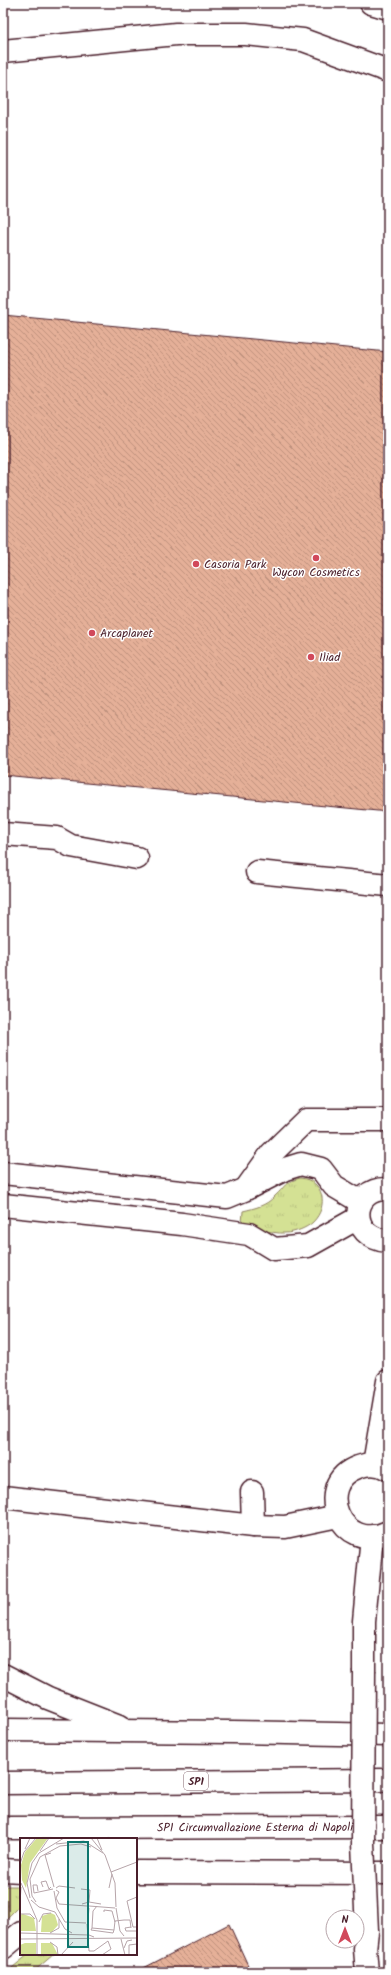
<svg xmlns="http://www.w3.org/2000/svg" width="391" height="1975" font-family="Kalam,sans-serif">
<defs>
<pattern id="grass-tufts" width="24" height="20" patternUnits="userSpaceOnUse"><rect width="24" height="20" fill="#d4e194"/><path d="M3 7l-1-3M5 7V3M7 7l1-3M15 17l-1-3M17 17v-4M19 17l1-3" fill="none" stroke="#b8c180"/></pattern>
<pattern id="building-back-hatch" width="6" height="6" patternUnits="userSpaceOnUse"><rect width="6" height="6" fill="#e5b098"/><path d="M-1 5l2 2M0 0l6 6M5-1l2 2" fill="none" stroke="#bc8f7c"/></pattern>
</defs>
<rect width="100%" height="100%" fill="#fff"/>
<filter id="ink" filterUnits="userSpaceOnUse"><feTurbulence type="fractalNoise" baseFrequency=".025" numOctaves="2"/><feDisplacementMap in="SourceGraphic" scale="8" xChannelSelector="R" yChannelSelector="G"/><feConvolveMatrix kernelMatrix="1 2 1 2 8 2 1 2 1" color-interpolation-filters="sRGB"/></filter>
<g filter="url(#ink)">
<!-- grass -->
<g fill="url(#grass-tufts)" stroke="#8f8060">
<path d="M 300,1178 C 324,1180 329,1206 313,1222 C 307,1228 294,1233 285,1233 C 270,1234 255,1227 242,1223 L 243,1211 C 255,1208 266,1206 275,1196 C 287,1185 283,1183 300,1178 Z"/>
<polygon points="3,1886 21,1886 21,1904 3,1922"/>
<polygon points="29,1954 54,1954 33,1972 7,1972"/>
</g>
<!-- building -->
<g fill="url(#building-back-hatch)" stroke="#4a1f2b">
<polygon points="3,315 388,352 388,812 3,775"/>
<polygon points="229,1924 251,1972 136,1972"/>
</g>
<g fill="none" stroke-linecap="round" stroke-linejoin="round">
<defs>
<g id="minor">
<polyline points="3,51 176,34 246,34 303,40 388,71"/>
<polyline points="3,834 57,838 71,846 137,858"/>
<polyline points="257,872 388,885"/>
<polyline points="3,1173 227,1197 244,1190 285,1169 301,1164 321,1169 334,1186 361,1202"/>
<polyline points="248,1186 271,1154 306,1120 388,1120"/>
<path d="M 388,1189 C 350,1187 347,1238 388,1241"/>
<polyline points="3,1205 182,1224 249,1234 274,1249 308,1246 358,1218"/>
<polyline points="374,1464 388,1381"/>
<path d="M 388,1469 C 379,1463 368,1463 358,1467 C 311,1484 342,1555 388,1532"/>
<polyline points="252,1492 253,1526"/>
<polyline points="3,1497 253,1526 285,1527 338,1516"/>
</g>
<polyline id="major" points="371,3 388,8"/>
<g id="highway">
<polyline points="364,1670 364,1621 372,1536"/>
<polyline points="3,1675 48,1698 119,1726"/>
<polyline points="3,1730 233,1732 388,1735"/>
<polyline points="3,1783 388,1780"/>
<path id="s1" d="M 3,1828 L 388,1827"/>
<polyline points="3,1870 21,1871"/>
<polyline points="136,1872 388,1873"/>
<polyline points="367,1931 365,1949 367,1972"/>
<polyline points="3,1948 21,1933"/>
</g>
</defs>
<!-- minor casing -->
<use href="#minor" stroke="#4a1f2b" stroke-width="25"/>
<!-- major casing -->
<use href="#major" stroke="#4a1f2b" stroke-width="25"/>
<!-- highway casing -->
<use href="#highway" stroke="#4a1f2b" stroke-width="25"/>
<!-- minor -->
<use href="#minor" stroke="#fff" stroke-width="22"/>
<!-- major -->
<use href="#major" stroke="#fff" stroke-width="22"/>
<!-- highway -->
<use href="#highway" stroke="#fff" stroke-width="22"/>
<defs>
<polyline id="highway-bridge" points="364,1670 363,1843 367,1931"/>
</defs>
<!-- highway-bridge casing -->
<use href="#highway-bridge" stroke="#4a1f2b" stroke-width="25" stroke-linecap="butt"/>
<!-- highway-bridge -->
<use href="#highway-bridge" stroke="#fff" stroke-width="22"/>
</g>
</g>
<!-- markers -->
<g fill="#d1495b" stroke="#fff" stroke-width="1.5">
<circle cx="316" cy="558" r="4"/>
<circle cx="196" cy="564" r="4"/>
<circle cx="92" cy="633" r="4"/>
<circle cx="311" cy="657" r="4"/>
</g>
<g text-anchor="middle" stroke-width="3" stroke-linejoin="round" paint-order="stroke">
<!-- shield labels -->
<rect fill="#fff" stroke="#80626b" stroke-width="1" x="184" y="1772" width="24" height="18" rx="3"/>
<g font-size="11" font-weight="bold" fill="#4a1f2b">
<text x="196" y="1785">SP1</text>
</g>
<!-- poi labels -->
<g font-size="12" fill="#4a1f2b" stroke="#fff" text-anchor="start">
<text x="204" y="568">Casoria Park</text>
<text x="316" y="576" text-anchor="middle">Wycon Cosmetics</text>
<text x="100" y="637">Arcaplanet</text>
<text x="319" y="661">Iliad</text>
</g>
<!-- street labels -->
<g font-size="12" fill="#4a1f2b" stroke="#fff">
<text dy="4" stroke="none"><textPath href="#s1" startOffset="252">SP1 Circumvallazione Esterna di Napoli</textPath></text>
</g>
</g>
<!-- overview -->
<g transform="translate(20 1838)">
<rect width="117" height="117" fill="#fff"/>
<path d="M 17,0 L 28,0 L 10,25 L 6,50 L 2,42 L 1,27 L 5,14 ZM 31,75 L 35,77 L 38,87 L 32,94 L 21,94 L 22,78 ZM 3,76 L 14,80 L 16,93 L 0,93 L 0,77 ZM 5,105 L 16,105 L 16,117 L 0,117 L 0,107 ZM 21,105 L 32,105 L 38,117 L 21,117 Z" fill="#d4e194"/>
<path fill="none" stroke="#b7a5aa" stroke-width="1" d="M 71,0 L 85,17 L 95,45 L 96,69M 77,0 L 82,12M 36,6 L 64,3 L 83,15M 5,11 L 10,0M 20,13 L 29,0M 31,15 L 25,17 L 34,49M 0,26 L 4,14 L 16,0M 91,34 L 117,24M 1,45 L 17,82 L 17,117M 23,49 L 21,44 L 26,43 L 29,51 L 31,49M 36,50 L 39,48 L 55,50M 89,50 L 92,36M 61,51 L 70,52 L 69,64 L 62,66M 36,52 L 39,54 L 36,60 L 39,66 L 67,68M 18,53 L 17,47 L 13,47 L 14,55 L 33,51M 34,53 L 37,70 L 45,84 L 66,85M 117,59 L 107,63 L 113,89 L 117,89M 10,60 L 7,45 L 12,25 L 19,15 L 44,0M 11,62 L 19,69 L 35,74 L 45,91 L 52,95M 16,64 L 12,58 L 10,41 L 20,19 L 40,8 L 61,6 L 71,9M 69,64 L 81,66M 0,66 L 1,49M 69,68 L 95,70M 96,70 L 100,93 L 104,98M 84,74 L 84,72 L 92,73 L 95,84M 0,76 L 10,76 L 15,81M 68,82 L 69,70M 19,84 L 23,76 L 31,75M 67,86 L 69,113 L 74,113 L 88,103M 111,89 L 105,90 L 106,93 L 117,93M 72,90 L 73,73 L 77,68M 94,92 L 93,95 L 71,92 L 72,90 L 94,92 L 95,83 L 104,82 L 110,82 L 111,90M 0,95 L 69,97 L 74,99M 30,95 L 39,90 L 39,81M 0,101 L 117,100M 101,101 L 105,117M 30,104 L 37,109 L 38,117M 104,110 L 107,103 L 112,102M 41,117 L 53,104M 82,117 L 91,111 L 88,103M 109,117 L 109,107 L 117,106"/>
<path fill="#0f766e" fill-opacity="0.15" stroke="#0f766e" stroke-width="2" d="M 48,4 L 68,4 L 68,109 L 48,109 Z"/>
<rect width="117" height="117" fill="none" stroke="#4a1f2b" stroke-width="2"/>
</g>
<!-- margin -->
<rect width="391" height="1975" fill="none" stroke="#fff" stroke-width="16"/>
<rect x="8" y="8" width="375" height="1959" fill="none" stroke="#4a1f2b" stroke-width="1.5" filter="url(#ink)"/>
<!-- north arrow -->
<g transform="translate(345 1929)"><circle r="19" fill="#ffffff" stroke="#b7a5aa"/>
<path d="M0-3L7 15L0 10L-7 15Z" fill="#d1495b"/>
<text y="-6" font-size="11" font-weight="bold" text-anchor="middle" fill="#4a1f2b">N</text>
</g>
</svg>
